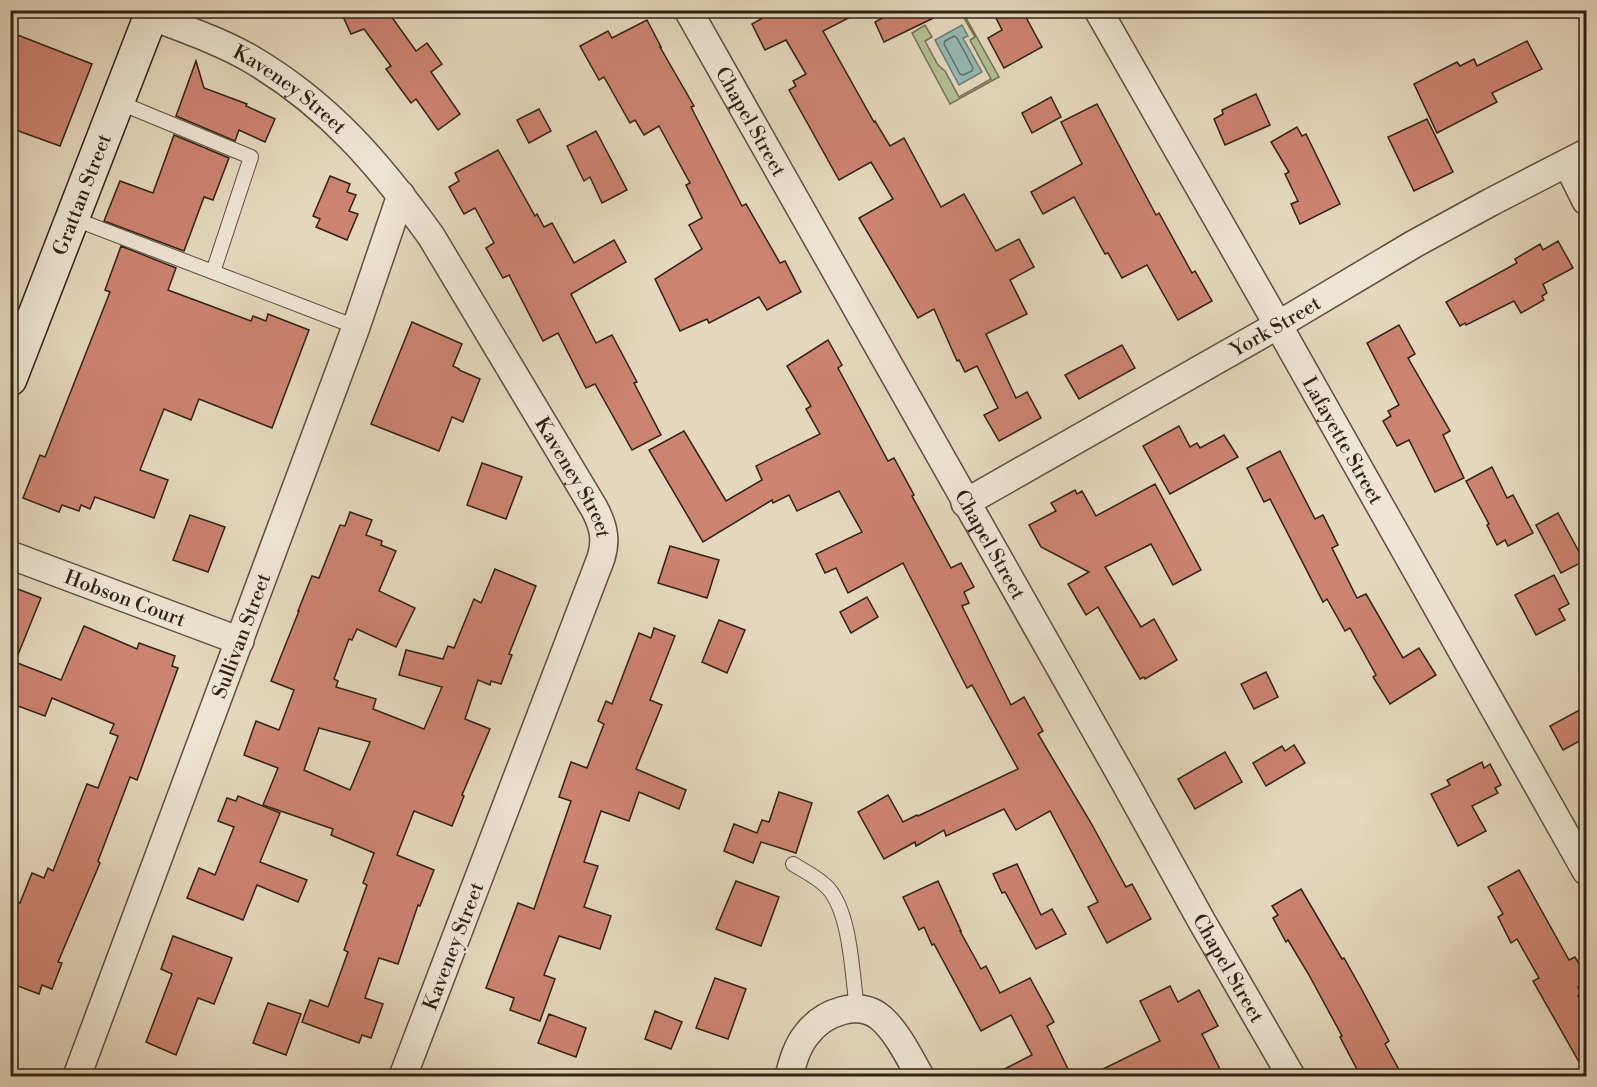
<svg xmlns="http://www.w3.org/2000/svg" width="1597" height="1087" font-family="'Libre Bodoni',serif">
<rect width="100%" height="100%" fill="#e5d7bd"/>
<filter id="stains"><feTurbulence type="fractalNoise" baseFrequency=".00333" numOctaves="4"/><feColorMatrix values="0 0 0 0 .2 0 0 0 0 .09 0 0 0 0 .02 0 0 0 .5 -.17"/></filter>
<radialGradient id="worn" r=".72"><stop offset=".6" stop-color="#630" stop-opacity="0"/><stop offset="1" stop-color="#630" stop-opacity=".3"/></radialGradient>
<!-- green -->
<polygon fill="#b2bf93" stroke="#707054" stroke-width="1.5" points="964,18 966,18 999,77 950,104 912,33 925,25 932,37 925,41 938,65 945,71 959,97 991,79 970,40 975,37"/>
<!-- water -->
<polygon fill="#96b9b4" stroke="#6d7d74" stroke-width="1.5" points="962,25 968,36 963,38 982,72 959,85 935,40"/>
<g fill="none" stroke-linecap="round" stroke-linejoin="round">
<!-- shore -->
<polygon stroke="#626e64" stroke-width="1.5" points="954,36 957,38 973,68 972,71 963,75 960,74 944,44 945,41"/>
</g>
<!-- building -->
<g fill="#cc8370" stroke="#2f2214" stroke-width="1.5" fill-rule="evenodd">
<polygon points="340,10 403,10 391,16 416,51 427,43 442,64 431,72 460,114 438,130 416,99 411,103 386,69 391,66 364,29 351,34"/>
<polygon points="757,10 864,10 823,31 874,122 875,121 890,146 904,138 941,207 964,194 996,251 1019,239 1034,267 1010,280 1027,314 986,334 1016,398 1027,392 1041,418 999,441 984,415 998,408 977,366 965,372 959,360 957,361 934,309 918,318 859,218 893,199 871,162 839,180 789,90 796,86 793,81 806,74 786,40 765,50 752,24 761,19"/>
<polygon points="896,10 950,10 884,42 875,22"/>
<polygon points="992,10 1022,10 1042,47 1004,68 988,38 1002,30"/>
<polygon points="647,20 661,47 660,47 694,106 691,107 742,206 746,204 780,263 785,261 801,292 767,310 759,297 709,323 707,319 680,331 655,279 702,249 689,225 702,218 686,185 690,183 659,126 644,135 635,120 630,123 604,77 599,80 580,46 608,31 612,38"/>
<polygon points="10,32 92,64 60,146 10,128"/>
<polygon points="1527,41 1542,69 1492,93 1497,102 1437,133 1414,84 1457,62 1460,66 1474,59 1477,66"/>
<polygon points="196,61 204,88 247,104 246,106 275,119 265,142 239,130 235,141 176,116"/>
<polygon points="1256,94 1270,125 1225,145 1214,119 1223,114 1222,110"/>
<polygon points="1051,97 1061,117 1032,133 1022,113"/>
<polygon points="1097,104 1156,215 1159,213 1192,273 1195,271 1212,301 1178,320 1147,265 1122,278 1108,253 1105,254 1074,197 1043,214 1031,192 1082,164 1061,122"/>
<polygon points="539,109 551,131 529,143 517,120"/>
<polygon points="1427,119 1453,172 1414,191 1388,137"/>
<polygon points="1297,127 1302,136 1306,134 1340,204 1300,224 1291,204 1298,201 1285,174 1289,172 1271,142"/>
<polygon points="596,131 627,190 602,203 590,177 584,181 567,146"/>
<polygon points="174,135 229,158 213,200 204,197 184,251 104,221 120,181 153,193"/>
<polygon points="498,150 535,216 537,214 544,227 552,223 574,263 614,240 626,262 571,294 596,343 612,335 637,382 634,383 661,435 632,450 595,384 586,388 558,333 543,341 509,275 503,278 486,248 494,243 475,208 464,214 449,187 459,181 455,173"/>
<polygon points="330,176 350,184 347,192 356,195 349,211 358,214 347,240 316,227 320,219 313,216"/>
<polygon points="1558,241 1573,268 1543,284 1547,293 1542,296 1544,300 1521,313 1514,301 1466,325 1465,323 1460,326 1446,302 1517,263 1515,259 1540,244 1543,250"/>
<polygon points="121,246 176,268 168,290 251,321 253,316 266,321 268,314 309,330 272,428 199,399 191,420 164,409 140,470 168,480 154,518 95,497 90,509 81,505 79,511 62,505 59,512 23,498 40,455 45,457 110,292 105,290"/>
<polygon points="412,322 462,344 453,366 459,369 459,370 480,379 463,422 452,417 439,451 371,424"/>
<polygon points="1399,325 1415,354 1408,358 1450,431 1443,435 1464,478 1435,492 1409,440 1397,446 1383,421 1391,416 1388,411 1399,405 1367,343"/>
<polygon points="828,340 842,365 838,368 888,461 894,458 914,495 912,496 951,568 961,563 974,587 964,592 969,603 962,606 1011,705 1024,697 1043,731 1038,734 1091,823 1126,887 1132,884 1151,919 1107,943 1088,907 1098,902 1050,811 1016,830 1004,809 946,836 944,830 916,846 915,842 884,859 858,812 888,795 903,822 917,815 918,816 1018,769 972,685 967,688 903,563 848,593 836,568 825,573 816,554 862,532 839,491 797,511 789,495 773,503 772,500 703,542 649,450 684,431 726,501 762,480 756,466 820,434 806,409 811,406 787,366"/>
<polygon points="1122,345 1135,368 1079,399 1065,375"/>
<polygon points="1179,426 1190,447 1197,443 1200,448 1224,435 1238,457 1170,494 1143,446"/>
<polygon points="1280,451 1315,519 1323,515 1338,545 1332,548 1357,598 1366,594 1403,658 1419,648 1436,675 1390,704 1373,677 1376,675 1350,628 1345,631 1327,599 1323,602 1270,499 1264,502 1247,468"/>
<polygon points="482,463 522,477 506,519 467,505"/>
<polygon points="1492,467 1507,498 1513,495 1533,533 1508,546 1505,540 1497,545 1487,525 1489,524 1466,481"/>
<polygon points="1155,484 1201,570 1173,585 1151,544 1105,567 1141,627 1154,619 1177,660 1145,679 1144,677 1140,679 1098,607 1086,615 1068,584 1089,572 1041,547 1029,525 1056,511 1051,503 1075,490 1077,494 1082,491 1096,516"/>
<path d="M 350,512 L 372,520 L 366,535 L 382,541 L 381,545 L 396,551 L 379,591 L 415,608 L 396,647 L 357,629 L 352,640 L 349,639 L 334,679 L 338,681 L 336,687 L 376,699 L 373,709 L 424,729 L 442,687 L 399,675 L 406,650 L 443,659 L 448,646 L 454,648 L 474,599 L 481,603 L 495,569 L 536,586 L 509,654 L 512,655 L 501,684 L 491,681 L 490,685 L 478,680 L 465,719 L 490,729 L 462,795 L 464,796 L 452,826 L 414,811 L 397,855 L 434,870 L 420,906 L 418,905 L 398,964 L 379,958 L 365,998 L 383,1004 L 371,1038 L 362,1035 L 359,1043 L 302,1022 L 310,1000 L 328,1007 L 348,952 L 344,950 L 367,885 L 363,883 L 374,853 L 331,835 L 333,829 L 263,805 L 278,768 L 244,755 L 256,721 L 279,730 L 294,690 L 271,681 L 299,611 L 298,611 L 312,576 L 319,578 L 340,525 L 345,526 ZM 319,728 L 370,742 L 350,790 L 304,770 Z"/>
<polygon points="1558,513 1584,561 1561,573 1536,525"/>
<polygon points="190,515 225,527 208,572 173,560"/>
<polygon points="670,546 719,560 707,598 658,583"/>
<polygon points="1554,575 1569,604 1559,609 1565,620 1536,635 1515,595"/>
<polygon points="10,586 41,598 15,662 61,680 84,626 137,649 139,643 175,656 172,666 178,668 137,780 130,777 98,861 100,863 58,962 62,963 52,989 42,985 39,994 10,983 10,899 20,903 32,873 44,878 48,868 53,871 87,784 98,788 118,736 110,733 114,724 52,698 45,716 10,703"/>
<polygon points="867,597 878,617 851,633 840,612"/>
<polygon points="719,620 745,630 727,673 702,662"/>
<polygon points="654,628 675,636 650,700 662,705 636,769 686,790 679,809 639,792 629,821 601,811 584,862 598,866 584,907 611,916 600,949 559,936 544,975 555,979 540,1021 510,1010 514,998 486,988 518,903 534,909 571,801 559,797 571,762 587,768 604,724 598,721 606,701 612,704 639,633 651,638"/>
<polygon points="1266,672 1278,697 1254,709 1241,684"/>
<polygon points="1587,706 1587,737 1563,750 1550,726"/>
<polygon points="1294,745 1305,763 1266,786 1253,763 1282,746 1285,751"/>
<polygon points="1225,752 1242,782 1195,809 1178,779"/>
<polygon points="1482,762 1484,768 1490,764 1501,785 1495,788 1498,793 1472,806 1486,831 1458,846 1431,794 1450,785 1447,780"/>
<polygon points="779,792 812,803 796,853 761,842 753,863 724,851 734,824 757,833 762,820 769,822"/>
<polygon points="238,796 280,813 260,862 307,880 298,902 257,885 243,920 187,898 199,868 215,875 234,827 218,821 227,798 236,801"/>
<polygon points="1017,864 1041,915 1052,909 1066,934 1036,949 1005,892 1002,893 993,874"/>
<polygon points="1519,870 1569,960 1575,957 1587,977 1587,982 1578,987 1582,994 1578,996 1587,1011 1587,1076 1533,981 1539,978 1517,939 1511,943 1498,917 1503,914 1488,887"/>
<polygon points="736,881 779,897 761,946 716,929"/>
<polygon points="938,881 961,931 960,931 981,969 986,966 1000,993 1030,978 1054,1022 1047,1026 1072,1077 989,1077 1032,1055 1011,1015 981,1031 934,944 932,945 924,927 919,930 903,897"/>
<polygon points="1301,889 1342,959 1344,958 1362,990 1389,1041 1385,1044 1403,1077 1361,1077 1340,1037 1342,1036 1309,975 1288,940 1286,942 1273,918 1278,915 1272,906"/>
<polygon points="173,936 232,958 214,1004 198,998 176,1055 146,1042 172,974 161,969"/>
<polygon points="715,978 746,989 728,1039 696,1028"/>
<polygon points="1170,986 1178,1002 1199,990 1218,1026 1202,1034 1224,1077 1087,1077 1160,1041 1140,1001"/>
<polygon points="268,1003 301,1014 286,1055 253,1043"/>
<polygon points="655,1011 682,1022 671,1049 645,1039"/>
<polygon points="549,1014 586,1028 576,1057 538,1043"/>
</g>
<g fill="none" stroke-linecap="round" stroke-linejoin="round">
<defs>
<g id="service">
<polyline points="118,102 251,157 213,272 356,327"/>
<polyline points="72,218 213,272"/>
<path d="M 793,864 C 804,871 819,878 828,888 C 851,914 852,974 857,1009"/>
</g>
<g id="minor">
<path id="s1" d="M 688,10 L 1122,777 L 1201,920 L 1291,1076"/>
<path id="s2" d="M 1098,10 L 1278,325 L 1586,871"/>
<path id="s3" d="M 151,16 C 184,29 220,41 251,59 C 329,105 379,164 431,236 L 594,508 C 603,525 607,539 601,558 L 403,1076"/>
<polyline points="1567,163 1586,201"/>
<path id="s4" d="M 965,503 L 1278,325 L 1414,244 L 1491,202 L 1586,153"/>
<path id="s5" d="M 10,555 L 240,641"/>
<path id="s6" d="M 77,1076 L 356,327 L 401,195"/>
<path d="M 789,1076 C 793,1061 797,1046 807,1034 C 824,1012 859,999 881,1018 C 898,1033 909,1057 920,1076"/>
</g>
<g id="secondary">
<path id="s7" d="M 10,379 L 153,10"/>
</g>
</defs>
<!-- service casing -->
<use href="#service" stroke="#5c4f3e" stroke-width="16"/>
<!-- minor casing -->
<use href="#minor" stroke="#5c4f3e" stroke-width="30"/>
<!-- secondary casing -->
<use href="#secondary" stroke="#2f2214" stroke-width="36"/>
<!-- service -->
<use href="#service" stroke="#eee5d4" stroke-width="14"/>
<!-- minor -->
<use href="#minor" stroke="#eee5d4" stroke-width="27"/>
<!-- secondary -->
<use href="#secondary" stroke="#eee5d4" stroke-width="33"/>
</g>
<g text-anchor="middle" stroke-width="4.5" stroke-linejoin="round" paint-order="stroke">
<!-- street labels -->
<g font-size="20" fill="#2f2214" stroke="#eee5d4">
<text dy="7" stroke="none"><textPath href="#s3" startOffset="158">Kaveney Street</textPath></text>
<text dy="7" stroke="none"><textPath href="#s1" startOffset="128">Chapel Street</textPath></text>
<text dy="7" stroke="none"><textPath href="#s7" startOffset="198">Grattan Street</textPath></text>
<text dy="7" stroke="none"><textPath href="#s4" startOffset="357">York Street</textPath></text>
<text dy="7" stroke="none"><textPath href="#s2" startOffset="495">Lafayette Street</textPath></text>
<text dy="7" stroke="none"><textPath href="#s3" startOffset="644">Kaveney Street</textPath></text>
<text dy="7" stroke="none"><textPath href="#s1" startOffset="614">Chapel Street</textPath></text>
<text dy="7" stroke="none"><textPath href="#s5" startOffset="123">Hobson Court</textPath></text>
<text dy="7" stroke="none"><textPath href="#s6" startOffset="470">Sullivan Street</textPath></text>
<text transform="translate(453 946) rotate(-69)" y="7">Kaveney Street</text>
<text dy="7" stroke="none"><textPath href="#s1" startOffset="1100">Chapel Street</textPath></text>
</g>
</g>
<!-- margin -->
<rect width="1597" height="1087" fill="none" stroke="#e5d7bd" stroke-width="36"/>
<rect x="12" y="12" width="1573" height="1063" fill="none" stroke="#2f2214" stroke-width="3"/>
<rect x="18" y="18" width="1561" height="1051" fill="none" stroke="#2f2214" stroke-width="1.5"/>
<rect width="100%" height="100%" filter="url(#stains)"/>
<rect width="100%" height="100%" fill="url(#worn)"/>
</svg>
